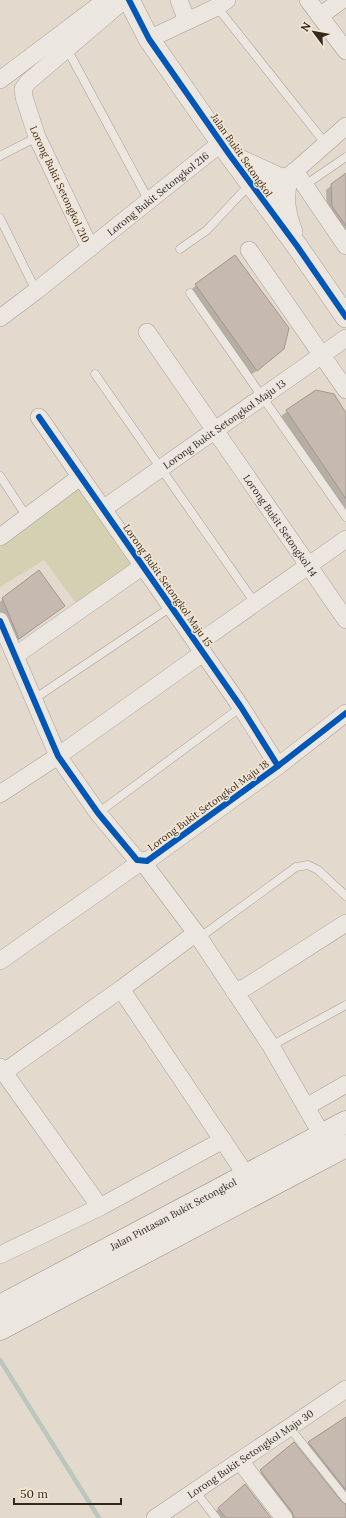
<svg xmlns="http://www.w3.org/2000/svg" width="346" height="1518" font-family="Lora,serif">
<rect width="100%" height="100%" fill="#e3dacd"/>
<!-- green -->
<polygon fill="#d4d0b1" points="79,487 134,564 78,606 44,560 0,587 0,547"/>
<!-- shadow -->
<g fill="#0003">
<polygon points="346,174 346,239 327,212 326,190"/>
<polygon points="196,285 278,354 251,375 191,290"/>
<polygon points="316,391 346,414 346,513 281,416"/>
<polygon points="3,599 63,606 13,644 0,612 0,602"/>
<polygon points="346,1419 346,1495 302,1449 309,1443"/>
<polygon points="294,1444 346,1515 346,1518 284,1518 254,1478"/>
<polygon points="219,1508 270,1518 214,1518 212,1515"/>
</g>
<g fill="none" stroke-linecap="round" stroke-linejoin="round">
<!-- stream -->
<polyline stroke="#b9c7bc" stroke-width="4.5" points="0,1360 99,1518"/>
</g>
<!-- building -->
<g fill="#c6b9af" stroke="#a3968d">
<polygon points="346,173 346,226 332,206 331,184"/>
<polygon points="235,255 289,328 284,349 257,371 195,284"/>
<polygon points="316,390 334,394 346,413 346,499 286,410"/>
<polygon points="39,570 65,606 19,639 2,598"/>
<polygon points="346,1417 346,1490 308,1442"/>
<polygon points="294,1442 342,1502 346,1504 346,1518 294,1518 292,1512 260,1470"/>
<polygon points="245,1484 271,1518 226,1518 218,1508"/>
</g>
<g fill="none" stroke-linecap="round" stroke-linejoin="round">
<defs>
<g id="service">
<polyline points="217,7 325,143"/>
<polyline points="67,49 149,201"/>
<polyline points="0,156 37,137"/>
<polyline points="305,185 346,157"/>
<polyline points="0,218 36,291"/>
<polyline points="180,249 207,230 250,184"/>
<polyline points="190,293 346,517"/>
<polyline points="95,374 255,603"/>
<polyline points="0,476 27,517"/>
<polyline points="34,699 171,607"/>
<polyline points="98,813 241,707"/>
<polyline points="199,938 296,867 308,865 318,870 346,896"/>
<polyline points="271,1046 346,1005"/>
<polyline points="289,1427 346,1499"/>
<polyline points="195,1491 216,1518"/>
</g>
<g id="minor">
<polyline points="179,0 187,21"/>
<polyline points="308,0 346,51"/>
<polyline points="320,16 342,0"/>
<polyline points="149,39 217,7 227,0"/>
<polyline points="0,80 106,0"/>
<polyline points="295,171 346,246"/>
<polyline points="260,198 295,171 346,126"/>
<polyline points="90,248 37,137 24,97 23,89 28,82 124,0"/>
<polyline points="249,250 346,390"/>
<path id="s1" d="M 0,318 L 36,291 L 221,143"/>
<path id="s2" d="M 147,332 L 346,620"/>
<polyline points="39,417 241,707 278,766"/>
<path id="s3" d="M 103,509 L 346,338"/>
<polyline points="0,537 80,477"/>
<polyline points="0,621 58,756 98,813 137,860 147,861 278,766 346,713"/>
<polyline points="197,644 346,539"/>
<polyline points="16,655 143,566"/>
<polyline points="0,794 58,756 203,653"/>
<polyline points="142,861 196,933 271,1046 322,1135"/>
<polyline points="0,961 142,861"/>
<polyline points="121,989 246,1175"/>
<polyline points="234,991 246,987 346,923"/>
<polyline points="0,1067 100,1207"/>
<polyline points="4,1072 121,989 196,933"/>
<polyline points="306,1107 346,1084"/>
<polyline points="0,1255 100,1207 223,1140"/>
<polyline points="240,1461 284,1518"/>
<path id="s4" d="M 155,1518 L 346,1389"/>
</g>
<g id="tertiary">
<polyline points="129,0 149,39 229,154 297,246 346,317"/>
<polyline points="231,156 283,180"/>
<path d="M 287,178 C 283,200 284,210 292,232"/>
</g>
<g id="secondary">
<path id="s5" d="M 0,1306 L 346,1122"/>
<polyline points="0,1329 346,1146"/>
</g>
</defs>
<!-- service casing -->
<use href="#service" stroke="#a8a097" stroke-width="9"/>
<!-- minor casing -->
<use href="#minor" stroke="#a8a097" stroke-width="18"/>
<!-- tertiary casing -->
<use href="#tertiary" stroke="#a8a097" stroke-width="22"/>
<!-- secondary casing -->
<use href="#secondary" stroke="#988f87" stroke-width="23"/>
<!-- service -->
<use href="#service" stroke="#ebe6df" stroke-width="8"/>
<!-- minor -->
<use href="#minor" stroke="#ebe6df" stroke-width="17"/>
<!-- tertiary -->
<use href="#tertiary" stroke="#ebe6df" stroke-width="21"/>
<!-- secondary -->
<use href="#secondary" stroke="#ebe6df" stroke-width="22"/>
<defs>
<g id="cycleway">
<polyline points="129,0 149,39 229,154 297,246 346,317"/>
<polyline points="39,417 241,707 278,766"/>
<polyline points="0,621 58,756 98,813 137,860 147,861 278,766 346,713"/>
</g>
</defs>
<!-- cycleway casing -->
<use href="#cycleway" stroke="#f3e7d4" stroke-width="8"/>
<!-- cycleway -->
<use href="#cycleway" stroke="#0057b8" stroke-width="6"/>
</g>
<g text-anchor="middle" stroke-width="3" stroke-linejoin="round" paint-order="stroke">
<!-- street labels -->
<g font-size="10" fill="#36281f" stroke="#f3e7d4">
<text transform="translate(242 155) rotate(55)" y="4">Jalan Bukit Setongkol</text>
<text transform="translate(60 184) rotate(65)" y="4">Lorong Bukit Setongkol 210</text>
<text dy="4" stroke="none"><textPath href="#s1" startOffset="201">Lorong Bukit Setongkol 216</textPath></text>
<text dy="4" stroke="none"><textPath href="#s3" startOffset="148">Lorong Bukit Setongkol Maju 13</textPath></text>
<text dy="4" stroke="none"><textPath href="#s2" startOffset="235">Lorong Bukit Setongkol 14</textPath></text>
<text transform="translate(168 585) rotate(55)" y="4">Lorong Bukit Setongkol Maju 15</text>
<text transform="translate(208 805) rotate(-36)" y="4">Lorong Bukit Setongkol Maju 18</text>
<text dy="4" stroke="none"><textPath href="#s5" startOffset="196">Jalan Pintasan Bukit Setongkol</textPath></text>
<text dy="4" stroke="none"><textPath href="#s4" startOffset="115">Lorong Bukit Setongkol Maju 30</textPath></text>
</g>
</g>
<!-- north arrow -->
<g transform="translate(314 32) rotate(302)" stroke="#f3e7d4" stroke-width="3" paint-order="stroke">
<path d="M0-3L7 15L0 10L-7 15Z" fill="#36281f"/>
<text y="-6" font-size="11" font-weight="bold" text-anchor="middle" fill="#36281f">N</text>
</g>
<!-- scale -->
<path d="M14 1498v6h107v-6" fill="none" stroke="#36281f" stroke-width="2"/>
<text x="20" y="1498" font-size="12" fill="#36281f" stroke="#f3e7d4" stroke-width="3" paint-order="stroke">50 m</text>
</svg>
